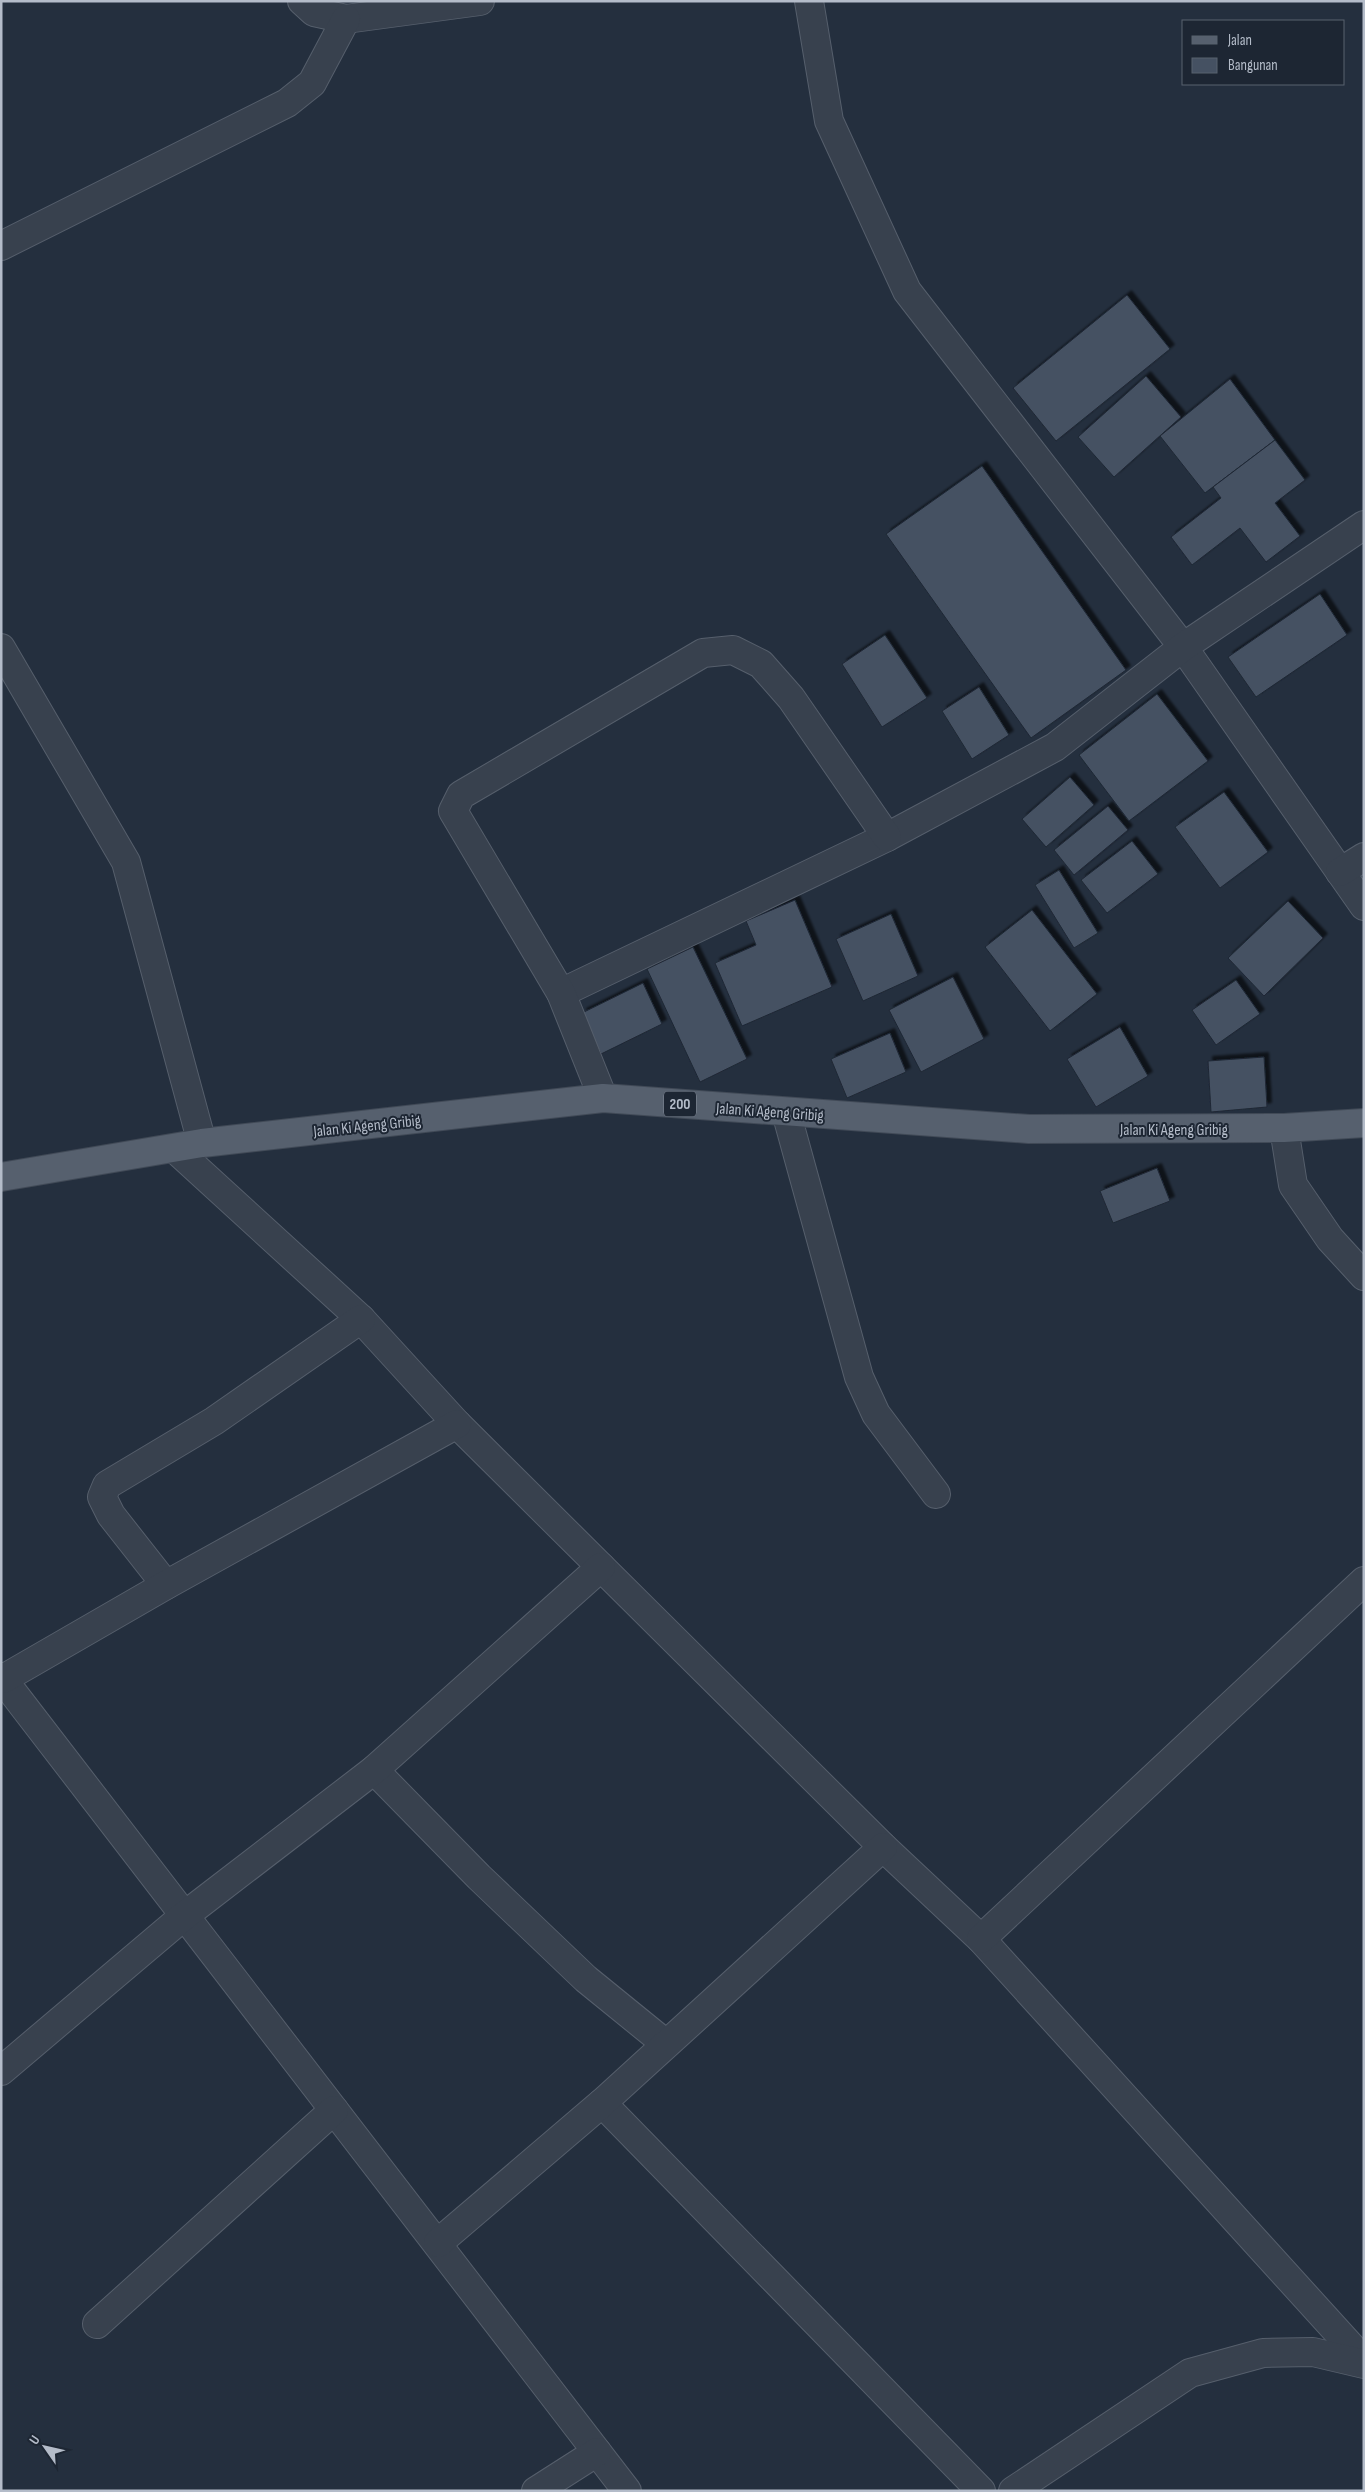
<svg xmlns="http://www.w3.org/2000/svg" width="1365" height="2492" font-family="'Sofia Sans Condensed',sans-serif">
<defs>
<filter id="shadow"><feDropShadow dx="4.5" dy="-4.5" stdDeviation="1" flood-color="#0009"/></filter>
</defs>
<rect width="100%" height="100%" fill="#242f3e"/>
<!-- building -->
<g fill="#455162" stroke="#1f2835" filter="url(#shadow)">
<polygon points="1127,295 1170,349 1056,441 1013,388"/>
<polygon points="1146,376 1181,417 1114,477 1078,437"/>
<polygon points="1230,379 1275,440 1205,493 1160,436"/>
<polygon points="1275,440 1305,480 1275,503 1300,536 1266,562 1240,528 1192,565 1171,537 1221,498 1213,487"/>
<polygon points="982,466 1126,670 1031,738 886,534"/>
<polygon points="1320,594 1347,635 1256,697 1228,657"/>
<polygon points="885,635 927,698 882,727 842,664"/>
<polygon points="979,687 1009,735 972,759 942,711"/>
<polygon points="1157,694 1208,761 1129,821 1079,755"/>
<polygon points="1070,777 1094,805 1046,847 1022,819"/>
<polygon points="1224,792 1268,852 1220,888 1175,827"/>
<polygon points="1108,806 1128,830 1074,875 1054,850"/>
<polygon points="1132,841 1158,874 1107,913 1081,880"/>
<polygon points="1059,870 1098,933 1074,948 1035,885"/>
<polygon points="795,900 832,987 742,1026 715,963 756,945 746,921"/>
<polygon points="1288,901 1323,938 1264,996 1228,958"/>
<polygon points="1032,910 1097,994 1050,1031 985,947"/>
<polygon points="891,914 918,976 863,1001 836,939"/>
<polygon points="693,947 747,1059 700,1082 647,969"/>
<polygon points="953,977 984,1039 921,1072 889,1010"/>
<polygon points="1236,980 1260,1014 1216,1045 1192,1010"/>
<polygon points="643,983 662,1024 601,1054 582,1013"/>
<polygon points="1120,1027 1148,1076 1096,1107 1067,1059"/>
<polygon points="890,1033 906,1072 847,1098 831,1059"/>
<polygon points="1264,1057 1267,1107 1211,1112 1208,1061"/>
<polygon points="1157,1168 1170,1201 1113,1223 1100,1191"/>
</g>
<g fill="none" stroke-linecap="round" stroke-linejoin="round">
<defs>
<g id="minor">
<polyline points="302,1 314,12 346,19 480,1"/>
<polyline points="809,1 829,121 907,291 1183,647 1364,906"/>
<polyline points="1,246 287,103 312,83 346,19"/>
<polyline points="1,648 126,862 202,1143"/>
<polyline points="1340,872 1364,857"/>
<polyline points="561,993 887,837 1055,747 1183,647 1364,525"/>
<polyline points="603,1098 561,993 453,811 461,795 703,653 733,650 761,664 791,698 887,837"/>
<polyline points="786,1112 859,1377 876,1414 936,1494"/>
<polyline points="1284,1128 1293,1185 1330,1239 1364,1276"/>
<polyline points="175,1149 361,1319 457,1424 883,1847 981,1939 1364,2361"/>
<polyline points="166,1585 111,1515 102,1497 107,1485 214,1421 361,1319"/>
<polyline points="1,1677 627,2491"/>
<polyline points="3,1679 166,1585 457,1424"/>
<polyline points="374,1770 479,1877 586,1979 666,2044"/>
<polyline points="981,1939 1364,1581"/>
<polyline points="1,2071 184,1916 374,1770 601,1567"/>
<polyline points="602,2103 981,2491"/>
<polyline points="438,2243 602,2103 883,1847"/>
<polyline points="97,2324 334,2110"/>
<polyline points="536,2491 597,2452"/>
<polyline points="1013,2491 1190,2373 1263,2353 1313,2352 1364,2364"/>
</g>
<polyline id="primary" points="1,1177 202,1143 603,1098 1029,1129 1284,1128 1364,1123"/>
</defs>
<!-- minor casing -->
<use href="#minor" stroke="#565f6c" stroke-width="30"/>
<!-- primary casing -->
<use href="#primary" stroke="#414a57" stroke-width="30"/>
<!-- minor -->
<use href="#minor" stroke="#38414e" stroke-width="28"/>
<!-- primary -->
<use href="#primary" stroke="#56606e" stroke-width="28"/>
</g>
<g text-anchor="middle" stroke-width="4" stroke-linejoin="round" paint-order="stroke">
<!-- shield labels -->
<rect fill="#1d2633" stroke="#878f9c" stroke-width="1" x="664" y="1091.5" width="32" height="25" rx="4"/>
<g font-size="15" font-weight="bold" fill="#b4bcc9">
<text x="680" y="1109">200</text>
</g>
<!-- street labels -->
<g font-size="16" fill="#b4bcc9" stroke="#1d2633">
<text transform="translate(770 1111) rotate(4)" y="6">Jalan Ki Ageng Gribig</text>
<text transform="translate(367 1125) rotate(-6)" y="6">Jalan Ki Ageng Gribig</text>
<text x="1174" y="1135">Jalan Ki Ageng Gribig</text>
</g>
</g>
<!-- border -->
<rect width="1365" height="2492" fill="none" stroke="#b4bcc9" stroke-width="5"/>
<!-- legend -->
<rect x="1182" y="20" width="162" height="65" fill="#1d2633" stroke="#59626f"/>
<rect x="1192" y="36" width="25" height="8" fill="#56606e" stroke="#59626f"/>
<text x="1228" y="45" font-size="15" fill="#b4bcc9">Jalan</text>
<rect x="1192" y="58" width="25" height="15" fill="#455162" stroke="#59626f"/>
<text x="1228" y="70" font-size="15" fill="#b4bcc9">Bangunan</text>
<!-- north arrow -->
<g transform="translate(45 2447) rotate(304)" stroke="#1d2633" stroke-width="4" paint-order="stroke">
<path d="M0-4L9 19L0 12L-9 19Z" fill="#b4bcc9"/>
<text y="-8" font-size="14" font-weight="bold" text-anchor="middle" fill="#b4bcc9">U</text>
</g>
</svg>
